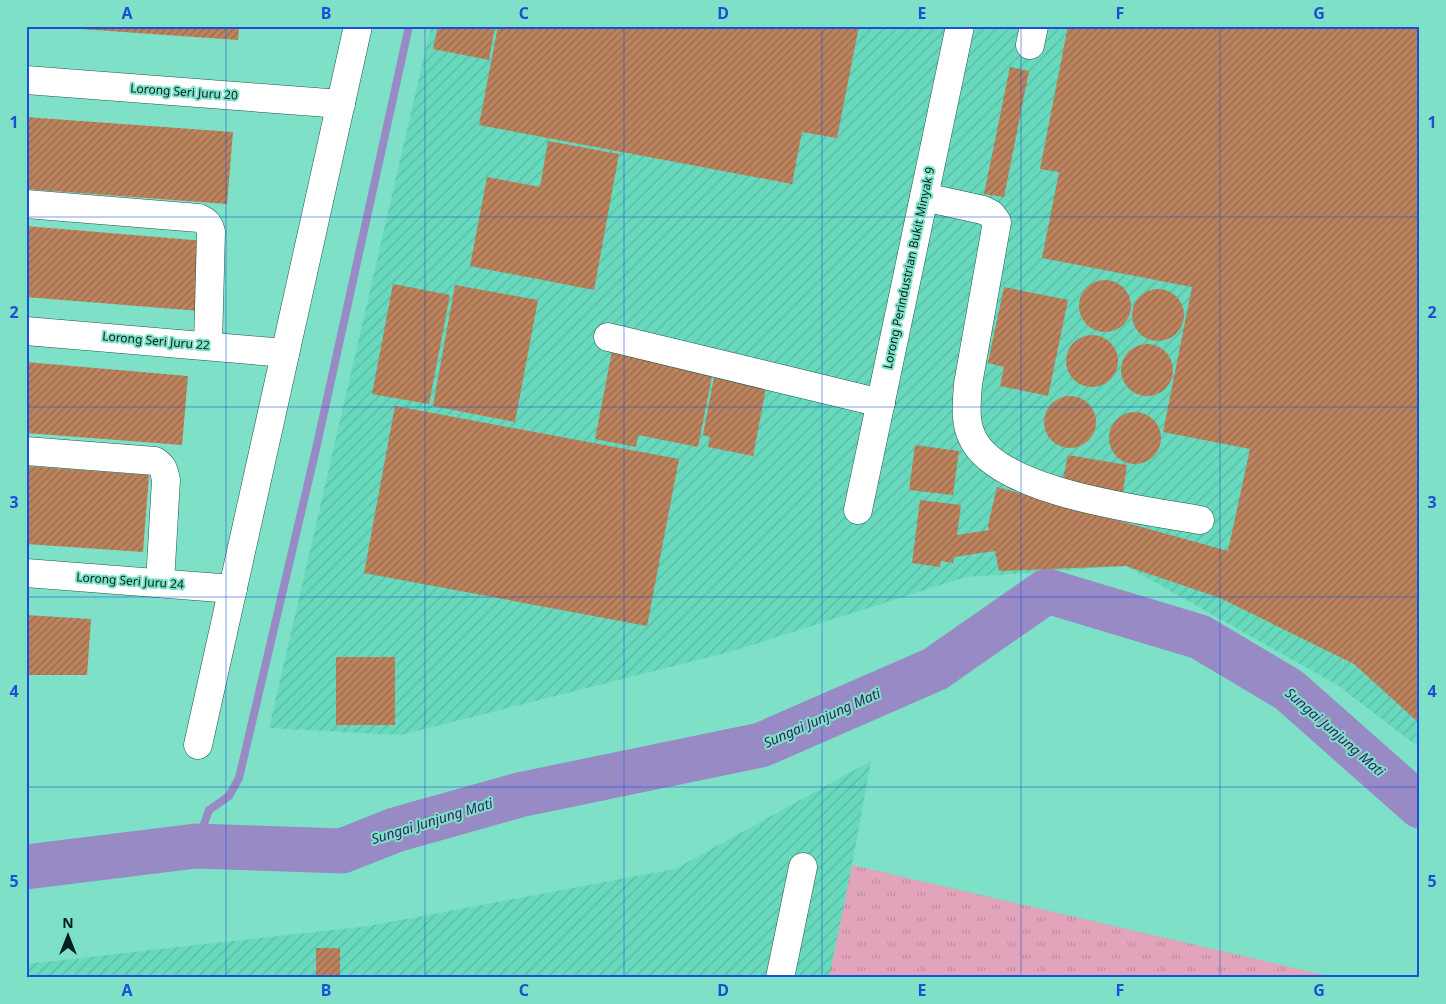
<svg xmlns="http://www.w3.org/2000/svg" width="1446" height="1004" font-family="'Noto Sans',sans-serif">
<defs>
<pattern id="industrial-furrows" width="10" height="10" patternUnits="userSpaceOnUse" patternTransform="scale(1.25)"><rect width="10" height="10" fill="#68d9bc"/><path d="M-1 1l2-2M0 10L10 0M9 11l2-2" fill="none" stroke="#58baa1"/></pattern>
<pattern id="grass-tufts" width="24" height="20" patternUnits="userSpaceOnUse" patternTransform="scale(1.25)"><rect width="24" height="20" fill="#e1a4bb"/><path d="M3 7l-1-3M5 7V3M7 7l1-3M15 17l-1-3M17 17v-4M19 17l1-3" fill="none" stroke="#bf8da0"/></pattern>
<pattern id="building-hatch" width="6" height="6" patternUnits="userSpaceOnUse" patternTransform="scale(1.25)"><rect width="6" height="6" fill="#bc835e"/><path d="M-1 1l2-2M0 6l6-6M5 7l2-2" fill="none" stroke="#966b4d"/></pattern>
</defs>
<rect width="100%" height="100%" fill="#7ee1c7"/>
<!-- industrial -->
<g fill="url(#industrial-furrows)">
<polygon points="431,26 1420,26 1420,748 1337,685 1126,566 966,577 733,651 401,735 269,728"/>
<polygon points="871,761 852,865 1337,978 26,978 26,964 368,926 675,869"/>
</g>
<!-- grass -->
<polygon fill="url(#grass-tufts)" points="852,865 1337,978 829,978"/>
<g fill="none" stroke-linecap="round" stroke-linejoin="round">
<!-- stream -->
<polyline stroke="#988ac5" stroke-width="8" points="196,846 209,810 229,796 239,778 316,449 409,26"/>
<!-- river -->
<polyline stroke="#988ac5" stroke-width="45" points="26,867 196,846 342,851 395,830 519,795 761,745 935,669 1047,591 1200,637 1289,690 1420,806"/>
</g>
<!-- building -->
<g fill="url(#building-hatch)">
<polygon points="66,26 239,26 238,40 66,28"/>
<polygon points="438,26 495,26 489,60 433,49"/>
<polygon points="498,26 859,26 837,138 802,132 792,184 479,125"/>
<polygon points="1068,26 1420,26 1420,724 1354,664 1220,598 1126,566 999,571 995,551 954,557 953,563 941,561 940,567 912,563 920,500 961,505 957,535 989,530 988,525 997,487 1228,551 1250,449 1163,432 1192,287 1042,258 1059,172 1040,169"/>
<polygon points="1010,67 1029,71 1004,197 984,194"/>
<polygon points="26,117 233,132 227,204 26,189"/>
<polygon points="548,141 619,154 594,290 470,266 487,177 540,187"/>
<polygon points="26,226 205,241 199,311 26,297"/>
<circle cx="1105" cy="306" r="26"/>
<polygon points="393,284 450,295 429,404 372,394"/>
<polygon points="455,285 538,300 515,422 433,406"/>
<polygon points="1004,287 1068,300 1048,396 1000,386 1004,367 988,363"/>
<circle cx="1158" cy="315" r="26"/>
<circle cx="1092" cy="361" r="26"/>
<circle cx="1147" cy="370" r="26"/>
<polygon points="612,351 713,371 698,447 638,435 636,447 595,439"/>
<polygon points="26,362 188,376 182,445 26,433"/>
<polygon points="714,378 766,388 753,456 708,447 710,437 703,435"/>
<circle cx="1070" cy="422" r="26"/>
<polygon points="395,406 679,459 647,626 364,573"/>
<circle cx="1135" cy="438" r="26"/>
<polygon points="915,445 959,451 953,495 909,490"/>
<polygon points="1068,455 1127,465 1122,499 1061,488"/>
<polygon points="26,466 149,475 143,552 26,544"/>
<polygon points="26,615 91,619 87,675 26,675"/>
<rect x="336" y="657" width="59" height="68"/>
<rect x="316" y="948" width="24" height="28"/>
</g>
<g fill="none" stroke-linecap="round" stroke-linejoin="round">
<defs>
<g id="minor">
<polyline points="1030,45 1034,26"/>
<polyline points="26,80 341,104"/>
<path d="M 924,197 L 983,210 L 991,214 L 997,222 L 968,384 C 967,401 964,420 972,437 C 997,493 1144,510 1200,520"/>
<path d="M 26,204 L 199,218 C 206,221 209,224 211,232 L 208,345"/>
<polyline points="26,331 285,353"/>
<polyline points="608,337 881,403"/>
<path d="M 26,451 L 155,461 C 163,466 164,470 166,480 L 160,583"/>
<polyline points="858,510 960,26"/>
<polyline points="26,573 233,589"/>
<polyline points="198,745 358,26"/>
<polyline points="780,978 803,867"/>
</g>
</defs>
<!-- minor casing -->
<use href="#minor" stroke="#205548" stroke-width="29"/>
<!-- minor -->
<use href="#minor" stroke="#fff" stroke-width="28"/>
</g>
<!-- grid -->
<path fill="none" stroke="#1d4ed8" stroke-width="1" stroke-opacity="0.55" d="M 226,26 L 226,978M 425,26 L 425,978M 624,26 L 624,978M 822,26 L 822,978M 1021,26 L 1021,978M 1220,26 L 1220,978M 26,217 L 1420,217M 26,407 L 1420,407M 26,597 L 1420,597M 26,787 L 1420,787"/>
<g text-anchor="middle" stroke-width="4" stroke-linejoin="round" paint-order="stroke">
<!-- street labels -->
<g font-size="12" fill="#01211a" stroke="#7ee1c7">
<text transform="translate(184 92) rotate(4)" y="4">Lorong Seri Juru 20</text>
<text transform="translate(909 268) rotate(-78)" y="4">Lorong Perindustrian Bukit Minyak 9</text>
<text transform="translate(156 341) rotate(5)" y="4">Lorong Seri Juru 22</text>
<text transform="translate(130 581) rotate(4)" y="4">Lorong Seri Juru 24</text>
</g>
<!-- water labels -->
<g font-size="14" font-style="italic" fill="#361e64" stroke="#7ee1c7">
<text transform="translate(822 718) rotate(-24)" y="5">Sungai Junjung Mati</text>
<text transform="translate(1335 732) rotate(41)" y="5">Sungai Junjung Mati</text>
<text transform="translate(432 821) rotate(-17)" y="5">Sungai Junjung Mati</text>
</g>
</g>
<!-- border -->
<rect width="1446" height="1004" fill="none" stroke="#7ee1c7" stroke-width="55"/>
<!-- north arrow -->
<g transform="translate(68 936)" stroke="#7ee1c7" stroke-width="4" paint-order="stroke">
<path d="M0-4L9 19L0 12L-9 19Z" fill="#01211a"/>
<text y="-8" font-size="14" font-weight="bold" text-anchor="middle" fill="#01211a">N</text>
</g>
<rect x="28" y="28" width="1390" height="948" fill="none" stroke="#1d4ed8" stroke-width="2"/>
<g font-size="16" text-anchor="middle" font-weight="bold" fill="#1d4ed8">
<text x="127" y="19">A</text>
<text x="326" y="19">B</text>
<text x="524" y="19">C</text>
<text x="723" y="19">D</text>
<text x="922" y="19">E</text>
<text x="1120" y="19">F</text>
<text x="1319" y="19">G</text>
<text x="14" y="128">1</text>
<text x="1432" y="128">1</text>
<text x="14" y="318">2</text>
<text x="1432" y="318">2</text>
<text x="14" y="508">3</text>
<text x="1432" y="508">3</text>
<text x="14" y="697">4</text>
<text x="1432" y="697">4</text>
<text x="14" y="887">5</text>
<text x="1432" y="887">5</text>
<text x="127" y="996">A</text>
<text x="326" y="996">B</text>
<text x="524" y="996">C</text>
<text x="723" y="996">D</text>
<text x="922" y="996">E</text>
<text x="1120" y="996">F</text>
<text x="1319" y="996">G</text>
</g>
</svg>
